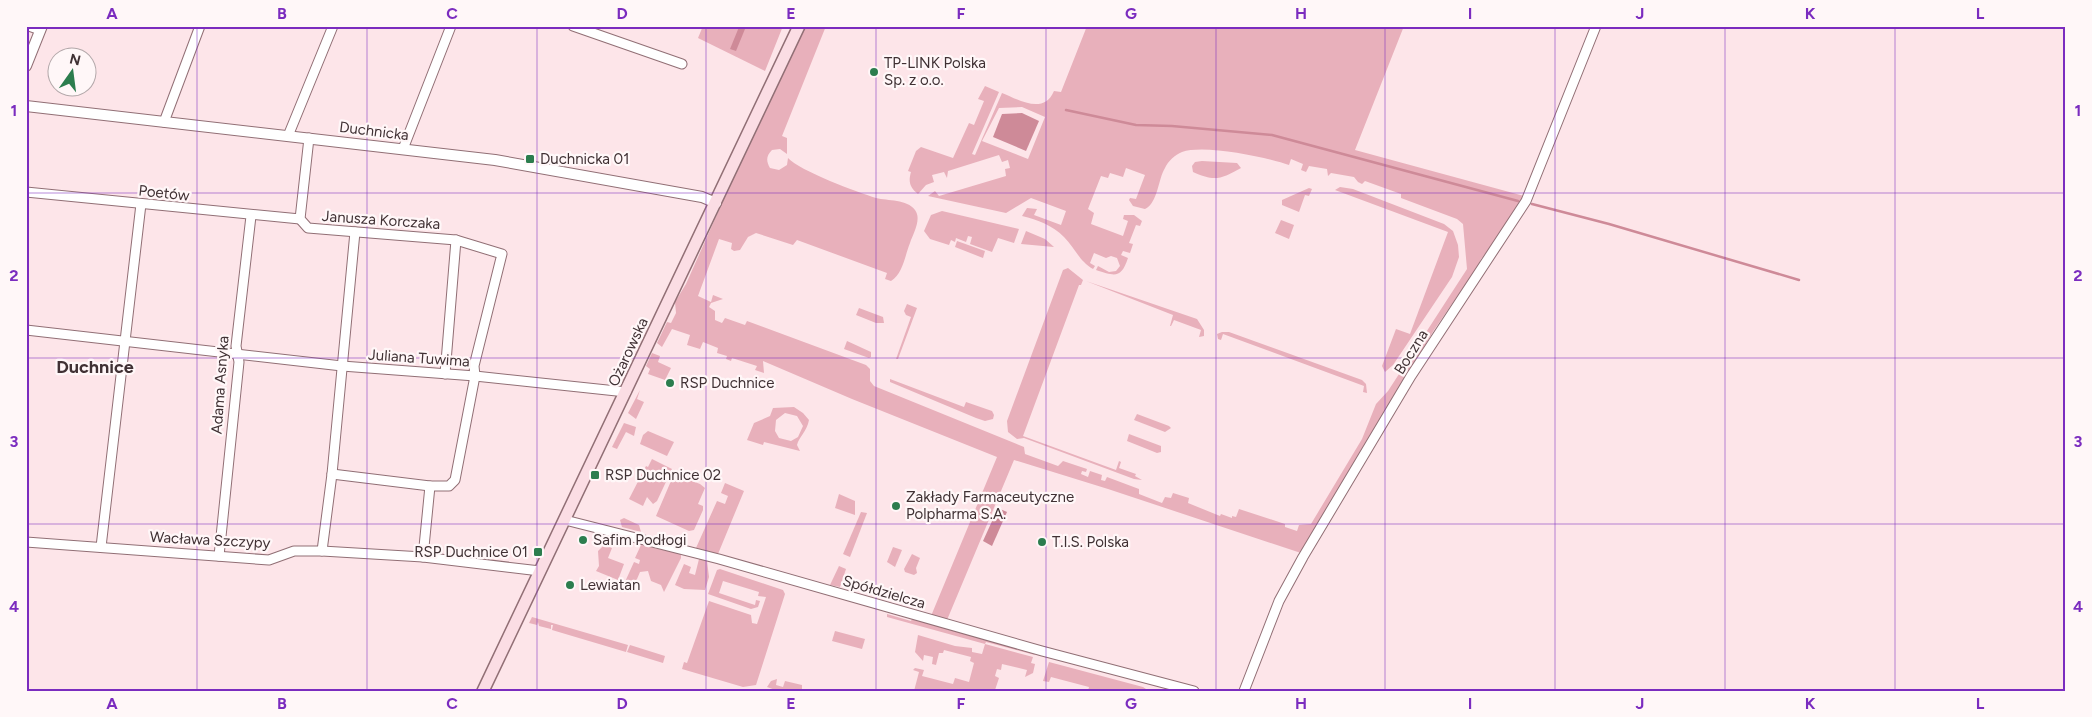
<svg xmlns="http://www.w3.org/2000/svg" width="2092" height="717" font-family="Figtree,sans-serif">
<rect width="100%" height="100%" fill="#fde5e9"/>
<!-- green -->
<g fill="#e8b0bb" fill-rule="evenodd">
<polygon points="703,26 783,26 765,71 698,38"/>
<path d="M 801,26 L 826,26 L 782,136 L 787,138 L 787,154 L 780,149 L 772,150 C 766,156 766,161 770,168 L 779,170 L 787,165 L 788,158 C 800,171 857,192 876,198 C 888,201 907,199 915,210 C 922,219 913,234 910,243 C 905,255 903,274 891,281 L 885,279 L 887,273 L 797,240 L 793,245 L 756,233 L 748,237 L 740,250 L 734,251 L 731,249 L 732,243 L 719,239 L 698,296 L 711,302 L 713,295 L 723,299 L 711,303 L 709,307 L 715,311 L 715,320 L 722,323 L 725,318 L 745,325 L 747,321 L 866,365 L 870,369 L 870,381 L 874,386 L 1024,447 L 1025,454 L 1058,466 L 1063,461 L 1087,469 L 1086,472 L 1082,471 L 1081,474 L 1088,477 L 1090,471 L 1102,475 L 1101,480 L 1105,481 L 1107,477 L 1139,489 L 1139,494 L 1162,503 L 1165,497 L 1171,498 L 1173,493 L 1189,498 L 1188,503 L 1220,516 L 1221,514 L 1232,518 L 1232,516 L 1236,517 L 1239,509 L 1285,524 L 1285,527 L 1297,531 L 1299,525 L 1311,524 L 1362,439 L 1376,404 L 1388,391 L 1467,269 L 1463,224 L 1457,219 L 1401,198 L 1401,194 L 1365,181 L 1362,184 L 1358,182 L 1354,177 L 1331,173 L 1328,176 L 1327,169 L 1309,166 L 1306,172 L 1301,170 L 1303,164 L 1291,159 L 1289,165 C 1266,157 1204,144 1182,152 C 1175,155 1168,161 1165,168 C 1158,179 1158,203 1145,209 L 1133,206 L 1129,200 L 1130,198 L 1136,199 L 1145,175 L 1126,168 L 1123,177 L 1110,173 L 1108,178 L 1101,176 L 1088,209 L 1094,213 L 1091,224 L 1123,236 L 1128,221 L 1123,219 L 1124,215 L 1134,215 L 1142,221 L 1140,226 L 1136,225 L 1129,243 L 1133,244 L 1130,253 L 1123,251 L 1121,255 L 1128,258 C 1121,279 1115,276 1096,270 L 1098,266 L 1109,272 L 1116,271 L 1120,266 L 1117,258 L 1111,256 L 1106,258 L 1094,253 L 1090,263 L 1095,266 L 1093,269 C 1079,261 1075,248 1064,237 C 1052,225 1038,220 1022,216 L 1027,208 L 1037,209 L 1034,215 L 1061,225 L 1066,211 L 1031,198 L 1006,213 L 928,196 L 935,191 L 939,196 L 1006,176 L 1005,169 L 1010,168 L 1008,160 L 1002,162 L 999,155 L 948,171 L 947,178 L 944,172 L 932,175 L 934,182 L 926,185 L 918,194 C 910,188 908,182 911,172 L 908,171 L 916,151 L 921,147 L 953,158 L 969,123 L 974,125 L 984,101 L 978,99 L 985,86 L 999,92 L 972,154 L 975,155 L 1002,93 C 1019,100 1044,115 1054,91 L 1061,92 L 1087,26 L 1404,26 L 1355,150 L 1524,196 L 1514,217 L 1481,259 L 1478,266 L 1434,330 L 1301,553 L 1108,489 L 1014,460 L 947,620 L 931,616 L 997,457 L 852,399 L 763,361 L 764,373 L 755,370 L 757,366 L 732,358 L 731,361 L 726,359 L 727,356 L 717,353 L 718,348 L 703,342 L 700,349 L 687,345 L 690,335 L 672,329 L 662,347 L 657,343 L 667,322 L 671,323 L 676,313 L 675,302 L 686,284 ZM 1022,107 L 1045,117 L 1028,159 L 982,141 L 999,108 Z"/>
<path d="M 1202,161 L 1237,163 L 1241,168 C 1221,179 1215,182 1193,172 L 1192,166 L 1195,162 Z"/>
<polygon points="1340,187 1353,189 1444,224 1453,231 1458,245 1459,257 1452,277 1393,365 1385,372 1382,366 1396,329 1410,334 1448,232 1335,190"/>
<polygon points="1309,188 1312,189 1309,196 1305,195 1299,212 1282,205 1282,200"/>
<polygon points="942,211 1019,229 1014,243 998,238 992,252 970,244 972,237 968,236 966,242 956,238 955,242 951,240 949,245 930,239 924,231 931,215"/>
<polygon points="1281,220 1294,225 1289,239 1275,233"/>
<polygon points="1026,231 1045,239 1054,247 1021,244"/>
<polygon points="957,241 985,251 983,258 955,247"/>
<polygon points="1068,268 1083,280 1081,285 1079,285 1023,436 1116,470 1119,461 1121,462 1119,468 1136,474 1135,476 1142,480 1134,479 1024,438 1017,439 1008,432 1007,421 1063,270"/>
<polygon points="1086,281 1197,319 1204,330 1204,336 1199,337 1201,330 1174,320 1171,326 1170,326 1173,315"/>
<polygon points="907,304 917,308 898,359 896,359 911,317 906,315 904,311"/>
<polygon points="859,308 883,317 884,323 876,323 856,315"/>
<polygon points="1222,332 1229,332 1362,380 1366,384 1367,393 1363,392 1364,386 1223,334 1221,340 1218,339 1217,334"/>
<polygon points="847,341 871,352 871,357 869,358 844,349"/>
<polygon points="652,353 660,356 658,362 671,368 665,380 648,374 650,369 646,366"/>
<polygon points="890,379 964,407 966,402 992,411 994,415 993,419 985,421 976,418 890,382"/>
<polygon points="640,390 637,399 644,402 636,419 628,413"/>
<path d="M 794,407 L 803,413 L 809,420 C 807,431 799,437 797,445 L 800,451 L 764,442 L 763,445 L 747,440 L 754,423 L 770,416 L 773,408 ZM 785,413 L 797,416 L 803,426 L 798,437 L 791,441 L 779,438 L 775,431 L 776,420 Z"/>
<polygon points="1137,414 1169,426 1171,428 1165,432 1134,420"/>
<polygon points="624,423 636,427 634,436 626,432 617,449 612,447"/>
<polygon points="648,431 674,442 667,456 640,444 643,435"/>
<polygon points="1129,434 1161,446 1161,452 1157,453 1127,441"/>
<polygon points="652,459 672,469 657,501 653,504 647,497 643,506 629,499 646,466 648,467"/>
<polygon points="674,474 700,484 705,488 698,504 703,506 703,510 694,530 689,531 656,516"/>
<polygon points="725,483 744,491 718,554 696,548 717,501 725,504 728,496 721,493"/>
<polygon points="839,494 855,501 855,515 835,508"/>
<polygon points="861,512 867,513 850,557 843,554"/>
<polygon points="624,518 639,525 641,532 622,527 620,520"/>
<polygon points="604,545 612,548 608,558 624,564 618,580 596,571 599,566 598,551"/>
<polygon points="641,545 681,554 681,558 664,592 661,585 651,581 648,571 640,572 634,586 627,587 624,584 634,562 639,564 640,560 635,558"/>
<polygon points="893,547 902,550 895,567 887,562"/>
<polygon points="912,554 920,558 916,568 917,573 914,575 905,572 904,569"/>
<polygon points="699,559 707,561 709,577 705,590 684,589 675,585 684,564 691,567 689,573 695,575"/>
<polygon points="839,566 846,569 840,587 830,585"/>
<polygon points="720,569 783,590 785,594 756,685 743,687 682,669 684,662 687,663 709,601 751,615 752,623 757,624 766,597 758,596 759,592 723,581 719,593 755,605 756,600 760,601 758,607 751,609 708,594 717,570"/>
<polygon points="887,614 911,621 912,619 1033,652 1035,655 986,642 985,644 1033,657 1031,663 1035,664 1033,673 1025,677 1027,670 1002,664 1001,670 997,669 995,676 999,678 995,690 914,691 919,672 913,670 915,668 924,670 922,676 953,684 955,678 969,682 974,663 970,661 971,657 944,650 943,653 939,653 936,665 932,664 933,657 924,655 923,661 915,652 918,635 955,646 972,648 972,652 982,654 985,644 887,617"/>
<polygon points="532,617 628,645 626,652 552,630 553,625 551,625 551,629 539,626 538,622 537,625 529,623"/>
<polygon points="835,631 865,639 862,649 832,641"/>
<polygon points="630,645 665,656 663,663 627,652"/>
<polygon points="1049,662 1143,687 1149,691 1088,691 1089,687 1051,677 1049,682 1043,681"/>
<polygon points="777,679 776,685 783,687 785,681 802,685 802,691 778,691 767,687 771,681"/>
</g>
<!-- water -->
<g fill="#ce8a98">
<polygon points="739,27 745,29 736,51 730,49"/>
<polygon points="1022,113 1039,121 1026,151 993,137 1002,114"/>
<polygon points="998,508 1007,512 992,546 983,541"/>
</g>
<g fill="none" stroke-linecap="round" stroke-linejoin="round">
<!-- stream -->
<g stroke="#ce8a98" stroke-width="2.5">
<polyline points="1066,110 1136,125 1172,126 1272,135 1518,201"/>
<polyline points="1532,204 1609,224 1799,280"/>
</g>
<defs>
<g id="minor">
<polyline points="29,26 40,30"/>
<polyline points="573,26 682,64"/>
<polyline points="164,122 200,26"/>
<polyline points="288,136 333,26"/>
<polyline points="309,138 300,219 308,228 456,240 502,254 474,366 475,376 455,480 449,486 430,486 423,557"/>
<polyline points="403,149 451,26"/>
<polyline points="26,192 300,219"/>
<polyline points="26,330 342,366 475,376 626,392"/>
<polyline points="445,374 456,240"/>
<polyline points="332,474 430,486"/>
<polyline points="565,520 719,559 1042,651 1194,691"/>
<polyline points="26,542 269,560 294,551 322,551 423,557 540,571"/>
<polyline points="101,547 141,204"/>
<polyline points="322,551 332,474 355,232"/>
<polyline points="219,556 239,362 236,346 251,216"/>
<polyline points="1244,691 1279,601 1303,557 1411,376 1526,201 1596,26"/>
</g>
<g id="tertiary">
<polyline points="26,66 42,26"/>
<polyline points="26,106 495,160 702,197 716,203"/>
</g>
<polyline id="secondary" points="483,691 799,26"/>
</defs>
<!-- minor casing -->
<use href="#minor" stroke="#916f75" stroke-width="11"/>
<!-- tertiary casing -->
<use href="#tertiary" stroke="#916f75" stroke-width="12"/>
<!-- secondary casing -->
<use href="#secondary" stroke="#916f75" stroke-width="14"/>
<!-- minor -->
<use href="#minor" stroke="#fff" stroke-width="9"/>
<!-- tertiary -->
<use href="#tertiary" stroke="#fff" stroke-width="10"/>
<!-- secondary -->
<use href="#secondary" stroke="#fbdde4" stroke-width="11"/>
</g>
<!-- grid -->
<path fill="none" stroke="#7b2cbf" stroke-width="1" stroke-opacity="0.55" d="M 197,26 L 197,691M 367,26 L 367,691M 537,26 L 537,691M 706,26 L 706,691M 876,26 L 876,691M 1046,26 L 1046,691M 1216,26 L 1216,691M 1385,26 L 1385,691M 1555,26 L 1555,691M 1725,26 L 1725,691M 1895,26 L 1895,691M 26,193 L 2066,193M 26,358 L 2066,358M 26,524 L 2066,524"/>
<!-- markers -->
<g fill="#2c7d4e" stroke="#fff7f8" stroke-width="2">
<circle cx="874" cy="72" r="5"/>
<rect x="525" y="154" width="10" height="10" rx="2.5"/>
<circle cx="670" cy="383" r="5"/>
<rect x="590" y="470" width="10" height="10" rx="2.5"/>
<circle cx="896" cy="506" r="5"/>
<circle cx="583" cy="540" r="5"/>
<circle cx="1042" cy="542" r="5"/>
<rect x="533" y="547" width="10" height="10" rx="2.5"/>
<circle cx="570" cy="585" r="5"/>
</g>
<g text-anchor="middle" stroke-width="4.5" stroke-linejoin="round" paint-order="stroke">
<!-- poi labels -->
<g font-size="15" fill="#403134" stroke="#fff7f8" text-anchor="start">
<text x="884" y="68">TP-LINK Polska<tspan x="884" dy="17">Sp. z o.o.</tspan></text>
<text x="540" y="164">Duchnicka 01</text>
<text x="680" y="388">RSP Duchnice</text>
<text x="605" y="480">RSP Duchnice 02</text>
<text x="906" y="502">Zakłady Farmaceutyczne<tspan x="906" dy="17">Polpharma S.A.</tspan></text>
<text x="593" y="545">Safim Podłogi</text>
<text x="1052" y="547">T.I.S. Polska</text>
<text x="528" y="557" text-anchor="end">RSP Duchnice 01</text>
<text x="580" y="590">Lewiatan</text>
</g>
<!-- street labels -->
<g font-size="15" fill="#403134" stroke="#fff7f8">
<text transform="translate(374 131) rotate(7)" y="5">Duchnicka</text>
<text transform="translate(164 193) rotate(6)" y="5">Poetów</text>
<text transform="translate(381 220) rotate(4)" y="5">Janusza Korczaka</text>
<text transform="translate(628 352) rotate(-65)" y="5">Ożarowska</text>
<text transform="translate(1411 352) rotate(-58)" y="5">Boczna</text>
<text transform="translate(419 358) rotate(4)" y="5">Juliana Tuwima</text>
<text transform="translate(220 385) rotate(-86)" y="5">Adama Asnyka</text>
<text transform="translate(210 540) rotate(3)" y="5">Wacława Szczypy</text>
<text transform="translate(884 592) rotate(16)" y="5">Spółdzielcza</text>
</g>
<!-- quarter labels -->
<g font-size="18" font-weight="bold" fill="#403134" stroke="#fff7f8">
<text x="95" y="373">Duchnice</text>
</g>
</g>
<!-- border -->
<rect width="2092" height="717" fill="none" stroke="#fff7f8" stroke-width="55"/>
<!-- north arrow -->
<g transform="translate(72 72) rotate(14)"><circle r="24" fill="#fff7f8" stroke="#b3a8aa"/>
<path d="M0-4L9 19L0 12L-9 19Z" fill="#2c7d4e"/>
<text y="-8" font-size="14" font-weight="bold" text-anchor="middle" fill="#403134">N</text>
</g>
<rect x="28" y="28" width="2036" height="662" fill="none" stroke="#7b2cbf" stroke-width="2"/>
<g font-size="16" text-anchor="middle" font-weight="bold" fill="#7b2cbf">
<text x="112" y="19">A</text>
<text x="282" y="19">B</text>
<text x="452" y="19">C</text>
<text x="622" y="19">D</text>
<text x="791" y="19">E</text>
<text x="961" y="19">F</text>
<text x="1131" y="19">G</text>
<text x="1301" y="19">H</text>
<text x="1470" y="19">I</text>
<text x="1640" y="19">J</text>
<text x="1810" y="19">K</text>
<text x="1980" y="19">L</text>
<text x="14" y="116">1</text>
<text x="2078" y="116">1</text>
<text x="14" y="281">2</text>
<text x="2078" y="281">2</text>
<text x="14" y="447">3</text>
<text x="2078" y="447">3</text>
<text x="14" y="612">4</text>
<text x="2078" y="612">4</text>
<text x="112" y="709">A</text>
<text x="282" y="709">B</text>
<text x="452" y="709">C</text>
<text x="622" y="709">D</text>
<text x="791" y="709">E</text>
<text x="961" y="709">F</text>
<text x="1131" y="709">G</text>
<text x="1301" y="709">H</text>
<text x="1470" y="709">I</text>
<text x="1640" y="709">J</text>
<text x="1810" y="709">K</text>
<text x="1980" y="709">L</text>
</g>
</svg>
